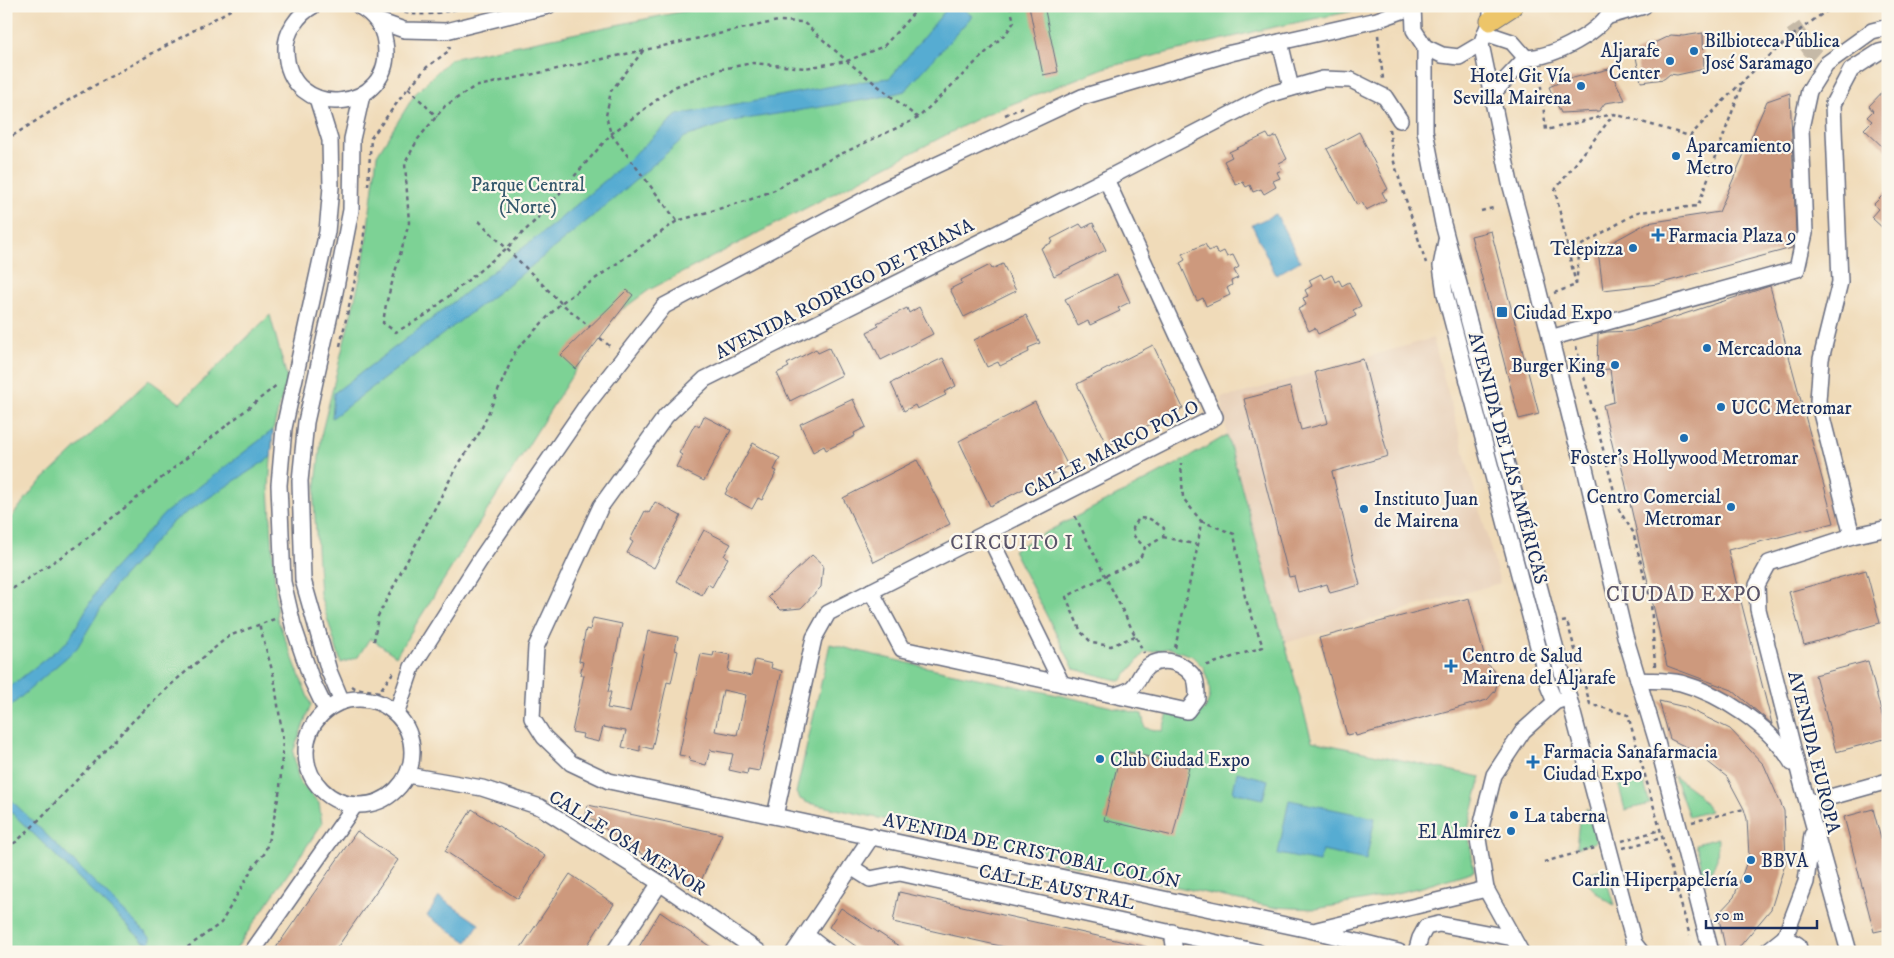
<svg xmlns="http://www.w3.org/2000/svg" width="1894" height="958" font-family="'IM FELL DW Pica',serif">
<rect width="100%" height="100%" fill="#fbf7ec"/>
<filter id="ink" filterUnits="userSpaceOnUse"><feTurbulence type="fractalNoise" baseFrequency=".02" numOctaves="2"/><feDisplacementMap in="SourceGraphic" scale="10" xChannelSelector="R" yChannelSelector="G"/><feConvolveMatrix kernelMatrix="1 2 1 2 8 2 1 2 1" color-interpolation-filters="sRGB"/></filter>
<filter id="wash" filterUnits="userSpaceOnUse"><feTurbulence type="fractalNoise" baseFrequency=".0096" numOctaves="4" result="noise"/><feDisplacementMap in="SourceGraphic" scale="20" xChannelSelector="R" yChannelSelector="G"/><feGaussianBlur stdDeviation="1.12" result="paint"/><feColorMatrix in="noise" values="0 0 0 0 0 0 0 0 0 0 0 0 0 0 0 0 0 1.4 0 .05"/><feComposite in="paint" operator="in"/></filter>
<g filter="url(#wash)">
<rect width="100%" height="100%" fill="#f0dbb9"/>
<!-- built -->
<polygon fill="#e7cfb7" points="1433,338 1500,583 1285,643 1227,435 1221,397 1236,395"/>
<!-- green -->
<g fill="#7dd295" stroke="#4c807a">
<polygon points="709,6 1378,6 1270,28 1104,68 984,115 649,290 620,311 576,369 396,656 370,638 358,657 341,663 320,595 314,502 322,431 363,266 377,155 415,94 450,59"/>
<polygon points="270,315 287,378 273,430 269,488 277,618 311,705 293,752 299,781 319,803 322,824 234,952 6,952 6,516 10,519 35,487 149,380 180,403"/>
<path d="M 1227,435 L 1312,741 L 1481,777 L 1468,829 L 1474,871 L 1422,887 L 1366,900 L 1316,909 L 1272,907 L 1060,862 L 1061,857 L 808,803 L 800,799 L 796,793 L 830,644 C 933,671 1038,689 1142,714 L 1145,728 L 1162,731 L 1168,714 L 1191,719 L 1205,709 L 1210,696 L 1209,684 L 1203,667 L 1192,656 L 1169,648 L 1144,653 L 1121,681 L 1074,669 L 1013,550 C 1084,511 1158,477 1227,435 Z"/>
<polygon points="1497,455 1532,592 1530,593 1494,456"/>
<polygon points="1674,776 1698,794 1710,811 1689,817"/>
<polygon points="1643,780 1650,804 1625,810 1619,786"/>
<polygon points="1587,808 1596,842 1576,848 1579,821"/>
<polygon points="1718,838 1717,859 1706,884 1696,844"/>
<path d="M 1603,869 L 1614,905 C 1602,898 1588,888 1584,874 Z"/>
</g>
<!-- water -->
<g fill="#56acd2" stroke="#386e98">
<polygon points="949,6 960,6 972,16 905,91 877,98 733,121 685,137 615,198 518,277 332,418 334,393 402,342 555,223 614,173 677,115 843,84 890,78"/>
<polygon points="1276,214 1300,261 1276,275 1252,225"/>
<polygon points="273,430 271,457 172,522 113,588 77,648 6,710 6,690 68,641 103,580 165,513"/>
<polygon points="1237,772 1268,780 1263,799 1233,792"/>
<polygon points="6,795 151,938 150,943 143,941 6,807"/>
<polygon points="1289,800 1375,818 1366,860 1322,851 1319,862 1278,854"/>
<polygon points="439,897 479,924 467,942 427,916"/>
</g>
<g id="blocks">
<!-- building -->
<g fill="#cd997d" fill-rule="evenodd">
<polygon points="1029,6 1044,6 1058,72 1043,75"/>
<polygon points="1703,33 1704,69 1677,75 1670,74 1664,79 1641,82 1635,52 1671,35 1683,36"/>
<polygon points="1609,69 1625,100 1605,103 1599,111 1561,113 1549,87 1565,80"/>
<polygon points="1888,86 1888,152 1864,129 1872,121 1867,117 1873,111 1869,106"/>
<polygon points="1790,93 1796,232 1792,248 1658,284 1603,290 1598,250 1647,223 1719,212 1767,101"/>
<polygon points="1359,132 1388,189 1382,192 1386,200 1366,210 1362,202 1357,205 1327,149"/>
<polygon points="1267,134 1270,139 1276,136 1287,159 1279,163 1282,170 1277,172 1280,178 1273,181 1276,187 1264,194 1261,189 1253,192 1250,185 1246,187 1243,182 1236,185 1224,161 1232,157 1229,152"/>
<polygon points="1888,190 1888,233 1871,217 1878,209 1874,204"/>
<polygon points="1093,223 1106,250 1054,276 1041,248 1053,242 1051,239 1080,224 1083,228"/>
<polygon points="1491,231 1539,414 1519,419 1471,236"/>
<polygon points="1205,244 1209,251 1215,248 1218,254 1224,251 1227,257 1233,255 1239,267 1234,270 1238,278 1231,281 1232,285 1227,288 1230,295 1206,306 1203,298 1197,301 1180,263 1185,260 1182,254"/>
<polygon points="1003,264 1016,291 964,317 950,289 962,283 961,280 990,265 992,269"/>
<polygon points="1117,274 1130,302 1118,308 1120,311 1090,325 1088,321 1078,326 1065,299"/>
<polygon points="1321,274 1324,279 1332,275 1335,282 1339,280 1342,286 1349,282 1361,306 1353,310 1356,316 1318,334 1315,328 1309,331 1298,309 1306,305 1303,298 1308,296 1305,290 1312,286 1309,280"/>
<polygon points="1770,286 1834,523 1728,550 1772,724 1732,690 1667,666 1619,455 1615,456 1603,405 1614,402 1610,369 1597,370 1598,334 1607,332 1632,331"/>
<polygon points="627,290 633,295 576,369 561,355"/>
<polygon points="919,307 933,334 881,360 867,332 879,326 877,323 907,308 909,313"/>
<polygon points="1026,315 1040,343 1028,348 1029,352 1000,366 998,362 987,367 974,340"/>
<polygon points="1153,345 1183,408 1107,446 1077,384"/>
<polygon points="829,348 842,375 790,401 777,373 789,367 787,364 816,349 818,353"/>
<polygon points="943,358 956,386 944,392 946,395 917,409 915,405 904,411 891,383"/>
<polygon points="1363,359 1388,456 1332,472 1360,585 1330,593 1327,584 1298,592 1294,576 1289,577 1244,399 1290,387 1301,430 1328,423 1315,372"/>
<polygon points="853,399 866,427 854,433 855,436 826,450 824,446 813,452 800,424"/>
<polygon points="1035,402 1068,466 990,506 959,441"/>
<polygon points="704,416 731,430 704,481 676,467 682,455 679,453 695,424 699,427"/>
<polygon points="753,443 780,458 774,470 777,471 762,500 758,498 752,509 725,494"/>
<polygon points="917,460 950,524 874,562 843,498"/>
<polygon points="655,502 681,516 654,568 627,553 633,542 630,540 645,511 649,513"/>
<polygon points="704,530 731,544 724,556 728,558 712,587 708,584 702,595 676,581"/>
<polygon points="812,555 823,565 821,587 801,608 781,610 768,597"/>
<polygon points="1866,570 1880,623 1804,645 1789,592"/>
<polygon points="1469,598 1486,663 1494,670 1498,680 1495,691 1487,700 1356,736 1355,733 1347,735 1319,638"/>
<polygon points="593,618 622,624 608,692 611,692 607,708 630,712 648,631 678,637 675,650 678,651 671,683 667,682 652,749 640,746 640,751 622,747 626,731 603,727 599,742 582,738 583,734 572,732 584,675 580,675 583,662 579,661 586,629 590,630"/>
<path d="M 714,652 L 731,655 L 728,671 L 751,676 L 755,660 L 772,664 L 771,668 L 782,671 L 759,771 L 748,769 L 747,774 L 729,770 L 733,754 L 710,750 L 706,765 L 689,761 L 690,757 L 679,755 L 701,654 L 713,656 ZM 723,690 L 746,695 L 737,735 L 715,731 Z"/>
<polygon points="1868,661 1888,738 1836,752 1815,675"/>
<polygon points="1659,701 1685,707 1730,729 1764,765 1784,811 1786,861 1771,909 1735,952 1726,952 1718,914 1734,897 1749,856 1747,819 1744,809 1727,777 1694,751 1670,739"/>
<polygon points="1121,750 1189,767 1173,836 1104,820"/>
<polygon points="588,805 722,834 696,892 586,815"/>
<polygon points="472,809 545,856 518,899 445,851"/>
<polygon points="1873,809 1888,865 1888,929 1874,932 1844,817"/>
<polygon points="357,831 398,860 334,952 273,952"/>
<polygon points="570,874 614,904 583,952 518,952"/>
<polygon points="899,892 1147,947 1147,952 1027,952 893,922"/>
<polygon points="841,908 908,952 864,952 829,927"/>
<polygon points="660,912 718,952 636,952"/>
</g>
</g>
</g>
<g filter="url(#ink)">
<use href="#blocks" fill-opacity="0" stroke="#666b7e" stroke-width="1"/>
<g fill="none" stroke-linecap="round" stroke-linejoin="round">
<!-- minor-tunnel -->
<polyline stroke="#c5b9a7" stroke-width="15" stroke-dasharray="15 8" stroke-linecap="butt" points="1793,26 1810,50 1826,64"/>
<defs>
<g id="minor">
<path d="M 313,6 C 298,14 285,33 286,50 C 287,124 397,114 385,42 C 383,26 373,14 359,6"/>
<polyline points="1413,6 1414,30 1425,47 1442,55 1459,57 1481,44 1490,21 1492,6"/>
<polyline points="1609,16 1644,6"/>
<polyline points="376,20 404,30 446,31 548,6"/>
<polyline points="1485,33 1512,42 1526,58"/>
<polyline points="1280,42 1291,88"/>
<polyline points="1481,44 1510,183 1532,264 1576,441 1583,460 1625,636 1657,742 1711,952"/>
<polyline points="1425,47 1425,131 1443,224 1634,943 1641,952"/>
<path d="M 1491,95 L 1526,58 C 1554,57 1603,32 1613,6"/>
<polyline points="317,98 330,140 331,187 327,232 284,428 279,485 283,582 293,625 312,681 326,710"/>
<polyline points="1446,241 1441,266 1445,294 1549,688 1555,702"/>
<polyline points="1550,338 1797,269 1805,233 1801,128 1809,91 1826,64 1872,31 1888,27"/>
<polyline points="987,532 1062,684"/>
<polyline points="1852,536 1818,401 1821,359 1840,282 1833,104 1851,70 1879,52 1888,50"/>
<path d="M 871,591 L 902,649 L 1187,711 L 1197,698 C 1197,692 1197,684 1195,679 C 1186,664 1166,656 1150,665 C 1141,670 1140,680 1133,687 C 1129,691 1121,693 1116,695"/>
<path d="M 1638,680 C 1652,681 1668,680 1681,683 C 1721,694 1772,727 1792,763"/>
<circle cx="359" cy="752" r="53"/>
<polyline points="342,702 329,671 303,580 300,481 306,422 335,292 351,210 352,139 362,95"/>
<polyline points="396,714 412,667 482,557 588,403 664,306 883,190 1082,97 1231,53 1377,20 1413,7"/>
<polyline points="407,775 482,788 540,807 660,883 759,952"/>
<polyline points="1809,803 1888,781"/>
<polyline points="775,816 814,638 828,613 1215,417 1106,179"/>
<polyline points="851,867 870,879 900,873 1258,952"/>
<polyline points="1317,930 1486,889"/>
<polyline points="1172,932 1175,952"/>
<polyline points="806,935 828,952"/>
<polyline points="1785,937 1806,882 1812,835"/>
<polyline points="252,952 355,805"/>
<polyline points="614,952 660,883"/>
<polyline points="794,952 872,836"/>
<polyline points="1399,952 1314,931 609,781 571,763 544,737 532,718 536,647 601,506 666,416 705,379 1106,179 1268,95 1323,79 1351,80 1385,97 1400,120"/>
<polyline points="1416,952 1420,938 1426,927 1439,924 1513,938"/>
<polyline points="1521,952 1486,889 1478,839 1494,775 1523,731 1555,702 1564,699"/>
<polyline points="1766,952 1785,937 1798,945 1800,952"/>
<polyline points="1849,952 1801,780 1758,609 1757,585 1769,563 1852,536 1888,528"/>
</g>
<polyline id="major" points="1490,21 1513,6"/>
</defs>
<!-- minor casing -->
<use href="#minor" stroke="#666b7e" stroke-width="18"/>
<!-- major casing -->
<use href="#major" stroke="#666b7e" stroke-width="21"/>
<!-- path -->
<g stroke="#666b7e" stroke-width="2.5" stroke-dasharray="4 4" stroke-linecap="butt">
<path d="M 390,6 C 413,22 447,11 471,6"/>
<polyline points="1378,35 1383,79"/>
<polyline points="643,51 611,91 606,116 611,134 677,221"/>
<polyline points="1539,70 1546,130 1613,114"/>
<polyline points="408,88 437,117"/>
<polyline points="1005,115 1023,107"/>
<polyline points="918,118 847,61 803,22 778,21 474,87 445,106 418,139 405,163 409,223 386,304 383,323 396,332 426,315 507,248 539,217 611,134 674,87 717,70 752,63 805,68 847,61 884,46 920,6"/>
<polyline points="1389,129 1394,162 1426,263"/>
<polyline points="6,140 72,98 234,8"/>
<polyline points="368,186 371,138 405,92 427,67 450,50 449,46"/>
<polyline points="1481,211 1493,208"/>
<polyline points="479,221 561,303 590,327"/>
<path d="M 1576,285 L 1555,190 L 1614,114 L 1690,136 C 1734,90 1780,39 1835,6"/>
<polyline points="1554,293 1576,285 1580,246 1638,212 1698,206 1743,82"/>
<polyline points="600,338 612,348"/>
<polyline points="340,346 363,244 365,224"/>
<polyline points="1576,346 1619,510 1633,532 1651,603 1655,666"/>
<polyline points="1075,516 1144,653"/>
<polyline points="1201,521 1234,534 1245,597 1263,647 1205,666"/>
<polyline points="1163,537 1198,545"/>
<polyline points="6,593 76,547 278,384"/>
<polyline points="1562,622 1567,621 1590,704 1628,715 1690,936"/>
<polyline points="1135,636 1111,646 1092,643 1081,632 1066,597 1105,576 1139,560 1145,548 1134,536 1133,528 1139,518 1150,519 1164,528 1163,537 1145,548"/>
<polyline points="374,641 378,616 456,468 480,432 516,350 561,303 677,221 749,200 777,189 809,169 918,118 1007,32 1014,22 1010,6"/>
<polyline points="1175,648 1198,545 1201,521 1183,498 1181,463"/>
<polyline points="352,686 355,688 379,692 395,670"/>
<polyline points="1692,822 1744,809"/>
<polyline points="1622,841 1660,830"/>
<polyline points="6,847 16,842 32,827 132,722 176,680 229,636 277,618"/>
<polyline points="1623,848 1662,838"/>
<polyline points="1544,862 1595,848"/>
<polyline points="181,952 221,923 253,867 265,853 274,818 280,789 283,740 274,677 259,624"/>
</g>
<!-- minor -->
<use href="#minor" stroke="#fff" stroke-width="15"/>
<!-- major -->
<use href="#major" stroke="#edc569" stroke-width="19"/>
</g>
</g>
<!-- markers -->
<g fill="#1f6fb2" stroke="#fbf7ec" stroke-width="2">
<circle cx="1694" cy="51" r="5"/>
<circle cx="1670" cy="61" r="5"/>
<circle cx="1581" cy="86" r="5"/>
<circle cx="1676" cy="156" r="5"/>
<path d="M1655.5 227.5h5v5h5v5h-5v5h-5v-5h-5v-5h5z"/>
<circle cx="1633" cy="248" r="5"/>
<rect x="1496" y="306" width="12" height="12" rx="2.5"/>
<circle cx="1707" cy="348" r="5"/>
<circle cx="1615" cy="365" r="5"/>
<circle cx="1721" cy="407" r="5"/>
<circle cx="1684" cy="438" r="5"/>
<circle cx="1731" cy="507" r="5"/>
<circle cx="1364" cy="509" r="5"/>
<path d="M1448.5 658.5h5v5h5v5h-5v5h-5v-5h-5v-5h5z"/>
<circle cx="1100" cy="759" r="5"/>
<path d="M1530.5 754.5h5v5h5v5h-5v5h-5v-5h-5v-5h5z"/>
<circle cx="1514" cy="815" r="5"/>
<circle cx="1511" cy="831" r="5"/>
<circle cx="1751" cy="860" r="5"/>
<circle cx="1748" cy="879" r="5"/>
</g>
<g text-anchor="middle" stroke-width="4.5" stroke-linejoin="round" paint-order="stroke">
<!-- poi labels -->
<g font-size="19" fill="#1b2f5e" stroke="#fbf7ec" text-anchor="start">
<text x="1704" y="47">Bilbioteca Pública<tspan x="1704" dy="22">José Saramago</tspan></text>
<text x="1660" y="57" text-anchor="end">Aljarafe<tspan x="1660" dy="22">Center</tspan></text>
<text x="1571" y="82" text-anchor="end">Hotel Git Vía<tspan x="1571" dy="22">Sevilla Mairena</tspan></text>
<text x="1686" y="152">Aparcamiento<tspan x="1686" dy="22">Metro</tspan></text>
<text x="1668" y="242">Farmacia Plaza 9</text>
<text x="1623" y="255" text-anchor="end">Telepizza</text>
<text x="1513" y="319">Ciudad Expo</text>
<text x="1717" y="355">Mercadona</text>
<text x="1605" y="372" text-anchor="end">Burger King</text>
<text x="1731" y="414">UCC Metromar</text>
<text x="1684" y="464" text-anchor="middle">Foster's Hollywood Metromar</text>
<text x="1721" y="503" text-anchor="end">Centro Comercial<tspan x="1721" dy="22">Metromar</tspan></text>
<text x="1374" y="505">Instituto Juan<tspan x="1374" dy="22">de Mairena</tspan></text>
<text x="1462" y="662">Centro de Salud<tspan x="1462" dy="22">Mairena del Aljarafe</tspan></text>
<text x="1543" y="758">Farmacia Sanafarmacia<tspan x="1543" dy="22">Ciudad Expo</tspan></text>
<text x="1110" y="766">Club Ciudad Expo</text>
<text x="1524" y="822">La taberna</text>
<text x="1501" y="838" text-anchor="end">El Almirez</text>
<text x="1761" y="867">BBVA</text>
<text x="1738" y="886" text-anchor="end">Carlin Hiperpapelería</text>
</g>
<!-- park labels -->
<g font-size="19" fill="#34586c" stroke="#fbf7ec">
<text x="528" y="191">Parque Central<tspan x="528" dy="22">(Norte)</tspan></text>
</g>
<!-- street labels -->
<g font-size="19" fill="#1b2f5e" stroke="#fbf7ec">
<text transform="translate(844 288) rotate(-27)" y="7">AVENIDA RODRIGO DE TRIANA</text>
<text transform="translate(1111 448) rotate(-27)" y="7">CALLE MARCO POLO</text>
<text transform="translate(1509 458) rotate(75)" y="7">AVENIDA DE LAS AMÉRICAS</text>
<text transform="translate(1815 752) rotate(76)" y="7">AVENIDA EUROPA</text>
<text transform="translate(628 842) rotate(32)" y="7">CALLE OSA MENOR</text>
<text transform="translate(1032 850) rotate(12)" y="7">AVENIDA DE CRISTOBAL COLÓN</text>
<text transform="translate(1057 886) rotate(12)" y="7">CALLE AUSTRAL</text>
</g>
<!-- neighbourhood labels -->
<g font-size="20" letter-spacing="1" fill="#595469" stroke="#fbf7ec">
<text x="1012" y="549">CIRCUITO I</text>
</g>
<!-- quarter labels -->
<g font-size="21" letter-spacing="1" fill="#595469" stroke="#fbf7ec">
<text x="1684" y="601">CIUDAD EXPO</text>
</g>
</g>
<!-- margin -->
<rect width="1894" height="958" fill="none" stroke="#fbf7ec" stroke-width="25"/>
<!-- scale -->
<path d="M1706 920v8h111v-8" fill="none" stroke="#1b2f5e" stroke-width="2.5"/>
<text x="1714" y="920" font-size="15" fill="#1b2f5e" stroke="#fbf7ec" stroke-width="4" paint-order="stroke">50 m</text>
</svg>
